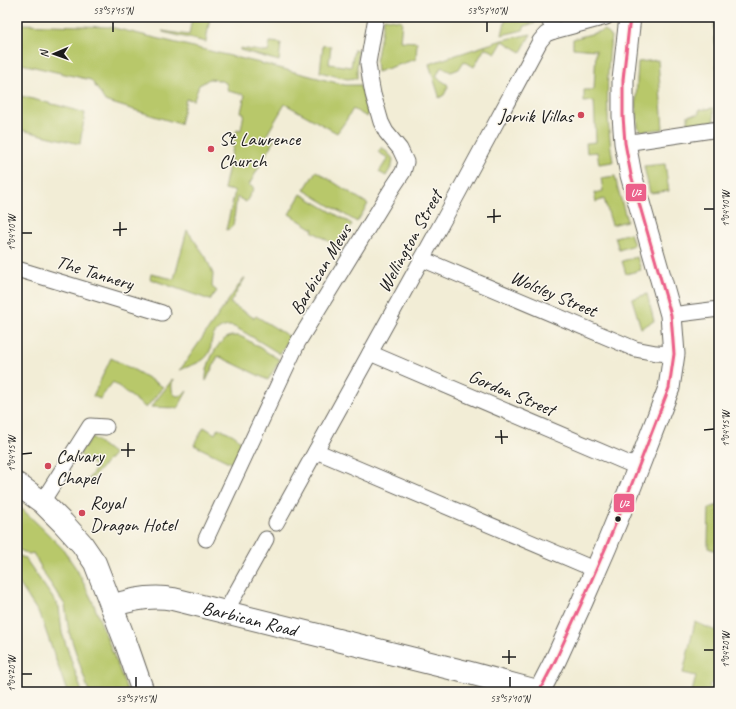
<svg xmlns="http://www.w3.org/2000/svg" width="736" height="709" font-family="Caveat,sans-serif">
<rect width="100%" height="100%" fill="#fbf7ec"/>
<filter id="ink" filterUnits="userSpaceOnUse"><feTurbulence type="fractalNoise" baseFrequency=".025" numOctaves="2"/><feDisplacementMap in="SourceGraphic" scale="8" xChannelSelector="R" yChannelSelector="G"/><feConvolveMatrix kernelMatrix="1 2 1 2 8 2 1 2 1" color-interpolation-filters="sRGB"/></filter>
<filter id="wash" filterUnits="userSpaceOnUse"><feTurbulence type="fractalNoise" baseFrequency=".012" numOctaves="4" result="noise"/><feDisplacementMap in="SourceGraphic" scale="16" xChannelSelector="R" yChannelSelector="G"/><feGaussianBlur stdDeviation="0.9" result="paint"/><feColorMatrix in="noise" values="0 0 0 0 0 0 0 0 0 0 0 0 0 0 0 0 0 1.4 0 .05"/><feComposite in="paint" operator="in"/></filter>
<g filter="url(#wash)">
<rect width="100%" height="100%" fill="#f2edd6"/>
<!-- green -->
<g fill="#b8c86b" stroke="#6a7244">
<polygon points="192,17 210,17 206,42 163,32 162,31 189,35"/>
<polygon points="506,17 534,17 535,23 525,26 523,30 502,35"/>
<polygon points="714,17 719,17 719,67 717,68"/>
<polygon points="384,18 402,21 400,41 417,42 416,59 377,72 376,62"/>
<polygon points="21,24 110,27 264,64 345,85 360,85 360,88 363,90 364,101 367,107 368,115 367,117 353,109 345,122 337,133 285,104 266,136 274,140 249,185 254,188 246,202 237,197 235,211 233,226 229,229 226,230 235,191 224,189 237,129 241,130 244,113 241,112 245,95 228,91 226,83 219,80 209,79 203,83 199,85 194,100 186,99 180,124 105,101 98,90 91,80 17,63 17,43"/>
<path d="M 605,30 L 611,36 C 606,78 606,120 613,162 L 599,164 L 597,152 L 587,153 L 586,143 L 596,142 L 594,101 L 584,102 L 584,90 L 594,90 L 596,50 L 573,48 L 573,39 Z"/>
<polygon points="531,34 521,52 503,41 496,53 485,48 474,67 464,61 459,69 451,72 441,67 436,77 447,84 448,87 444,95 439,98 439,96 429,64 502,40"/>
<polygon points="270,42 281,43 279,61 240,50 240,48 268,52"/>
<polygon points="323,45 331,46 329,64 351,67 354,49 358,50 357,68 357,78 347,79 320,72"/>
<polygon points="658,60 663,129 642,131 638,128 636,101 638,62"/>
<polygon points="17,95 68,108 85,113 80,144 17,129"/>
<polygon points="713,108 714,121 688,125 688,115 699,114 699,110"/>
<polygon points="382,147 389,154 393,159 392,166 386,176 379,172 388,158 378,152"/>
<polygon points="665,164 669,191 650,193 644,166"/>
<polygon points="316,171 368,204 357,222 304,190"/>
<polygon points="615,176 618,189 627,221 612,225 604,199 596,202 594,193 603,191 601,178"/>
<polygon points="301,194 352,224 338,247 312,231 313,229 289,214"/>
<polygon points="187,230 206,257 213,274 212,287 217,291 210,300 150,279 151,274 174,279"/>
<polygon points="630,233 634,245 619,250 615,237"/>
<polygon points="637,257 641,270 626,274 622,261"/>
<path d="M 244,278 L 245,278 L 230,303 L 254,318 L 256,316 L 290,337 L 280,354 C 273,350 236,326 231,326 C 225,326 219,328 215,333 C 209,340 213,350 207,356 C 202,363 188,366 180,370 Z"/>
<polygon points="647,294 654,321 641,328 632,299"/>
<path d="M 231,336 L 239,336 L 244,338 L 280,360 L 268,380 L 218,356 L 206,381 C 205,367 216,340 231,336 Z"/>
<polygon points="111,358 136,371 163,387 146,408 113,382 100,399 93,396"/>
<path d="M 173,379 C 169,391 175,403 187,391 L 178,408 L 151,407 Z"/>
<path d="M 204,427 L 215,434 L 218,428 C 227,432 245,437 241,450 C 239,455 236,460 233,464 L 194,445 Z"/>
<polygon points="92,437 114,454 86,485 84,485 97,467 79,454"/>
<polygon points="719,505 719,552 708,548 708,543 709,508"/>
<polygon points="17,506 23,510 44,530 63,549 77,570 92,600 123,679 128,692 89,692 69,632 65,605 40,568 41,567 33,553 29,554 17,549"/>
<polygon points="17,555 25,558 59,607 62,633 82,692 67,692 41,617 17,580"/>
<polygon points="719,618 719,679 709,685 713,692 692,692 696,676 683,673 695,622 716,631"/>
</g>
</g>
<g filter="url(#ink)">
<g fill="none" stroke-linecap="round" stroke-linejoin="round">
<defs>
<g id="street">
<polyline points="548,17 554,31"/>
<polyline points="625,143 719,129"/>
<polyline points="422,259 635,349 656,353 674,354"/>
<polyline points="17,269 162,313"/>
<polyline points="671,315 719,309"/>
<polyline points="370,353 637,467"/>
<polyline points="316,451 596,570"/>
<polyline points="42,502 90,426 106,427"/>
<polyline points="276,523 449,210 540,41 546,34 554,31 606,17"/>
<polyline points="206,539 298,342 391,190 403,172 406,162 400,149 386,132 381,122 373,94 370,78 368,63 376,17"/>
<polyline points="226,612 231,602 266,539"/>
</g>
<polyline id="secondary" points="539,692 556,659 582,602 606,547 631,486 669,388 674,354 671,315 664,290 631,175 625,143 623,116 623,80 630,17"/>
<g id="primary">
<polyline points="17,484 42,502 63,523 82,544 95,563 127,646 143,692"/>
<path id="s1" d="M 112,606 C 132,599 153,595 173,599 L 470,673 L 541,692"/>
</g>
</defs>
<!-- street casing -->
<use href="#street" stroke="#67655d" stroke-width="17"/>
<!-- secondary casing -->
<use href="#secondary" stroke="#67655d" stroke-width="23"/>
<!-- primary casing -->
<use href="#primary" stroke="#67655d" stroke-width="24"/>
<!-- street -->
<use href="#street" stroke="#fff" stroke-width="15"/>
<!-- secondary -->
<use href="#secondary" stroke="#fff" stroke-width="21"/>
<!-- primary -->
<use href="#primary" stroke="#fff" stroke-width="22"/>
<defs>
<polyline id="bus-1" points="539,692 556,659 582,602 606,547 631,486 669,388 674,354 671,315 631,175 625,143 623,116 623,80 630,17"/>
</defs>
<!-- bus-1 casing -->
<use href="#bus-1" stroke="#fbf7ec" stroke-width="6"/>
<!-- bus-1 -->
<use href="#bus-1" stroke="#ec608a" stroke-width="3"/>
</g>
</g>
<!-- ticks -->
<path fill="none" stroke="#1c1c1c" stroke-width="1.5" d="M 113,22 L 113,32M 487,22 L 487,32M 494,209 L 494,223M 704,209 L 714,209M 487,217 L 501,216M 120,222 L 120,236M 113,230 L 127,229M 22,233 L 32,233M 501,430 L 502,444M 704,430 L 714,429M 495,437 L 508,437M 128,443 L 128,457M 121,450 L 135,450M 22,454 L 32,453M 509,650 L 509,664M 704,650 L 714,650M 502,657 L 516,657M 22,674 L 32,674M 136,677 L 136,687M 510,677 L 510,687"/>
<!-- markers -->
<g fill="#d1495b" stroke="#fbf7ec" stroke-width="1.5">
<circle cx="581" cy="115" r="4"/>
<circle cx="211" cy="149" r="4"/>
<circle cx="48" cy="466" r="4"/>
<circle cx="82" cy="513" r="4"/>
</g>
<circle fill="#1c1c1c" stroke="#fbf7ec" stroke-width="1.5" cx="618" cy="519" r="3.5"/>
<g text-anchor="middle" stroke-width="3" stroke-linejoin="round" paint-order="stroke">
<!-- poi labels -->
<g font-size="19" fill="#1c1c1c" stroke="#fbf7ec" text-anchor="start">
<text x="573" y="122" text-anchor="end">Jorvik Villas</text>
<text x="219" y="145">St Lawrence<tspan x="219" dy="22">Church</tspan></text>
<text x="56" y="462">Calvary<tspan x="56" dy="22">Chapel</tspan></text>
<text x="90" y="509">Royal<tspan x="90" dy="22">Dragon Hotel</tspan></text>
</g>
<!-- street labels -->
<g font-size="19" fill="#1c1c1c" stroke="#fbf7ec">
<text transform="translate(409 241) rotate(-61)" y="7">Wellington Street</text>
<text transform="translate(320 269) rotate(-59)" y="7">Barbican Mews</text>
<text transform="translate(95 272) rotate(17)" y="7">The Tannery</text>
<text transform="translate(554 293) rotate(23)" y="7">Wolsley Street</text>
<text transform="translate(512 392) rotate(23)" y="7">Gordon Street</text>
<text dy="7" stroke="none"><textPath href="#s1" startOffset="141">Barbican Road</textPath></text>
</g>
</g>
<g stroke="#fbf7ec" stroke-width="1.5">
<rect x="625" y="183" width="22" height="19" rx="4" fill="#ec608a"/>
<rect x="613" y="493" width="22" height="20" rx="4" fill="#ec608a"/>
</g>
<g font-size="11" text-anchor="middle" font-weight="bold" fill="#fff">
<text x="636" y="196">U2</text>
<text x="624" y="507">U2</text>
</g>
<!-- margin -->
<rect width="736" height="709" fill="none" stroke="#fbf7ec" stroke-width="44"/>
<!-- north arrow -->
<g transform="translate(54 54) rotate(268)" stroke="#fbf7ec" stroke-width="3" paint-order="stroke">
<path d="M0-3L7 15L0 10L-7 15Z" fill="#1c1c1c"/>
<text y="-6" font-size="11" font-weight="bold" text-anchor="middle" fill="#1c1c1c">N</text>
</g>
<rect x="22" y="22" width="692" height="665" fill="none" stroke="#1c1c1c" stroke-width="1.5"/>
<g font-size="10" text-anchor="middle" fill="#1c1c1c">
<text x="113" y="14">53°57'15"N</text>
<text x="487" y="14">53°57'10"N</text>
<text transform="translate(725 209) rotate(-90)" y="4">1°04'10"W</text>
<text transform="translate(11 233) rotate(-90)" y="4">1°04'10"W</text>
<text transform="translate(725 429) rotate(-90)" y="4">1°04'15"W</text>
<text transform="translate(11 454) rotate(-90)" y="4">1°04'15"W</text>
<text transform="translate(725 650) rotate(-90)" y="4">1°04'20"W</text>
<text transform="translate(11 674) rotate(-90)" y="4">1°04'20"W</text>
<text x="136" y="702">53°57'15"N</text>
<text x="510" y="702">53°57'10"N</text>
</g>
</svg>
